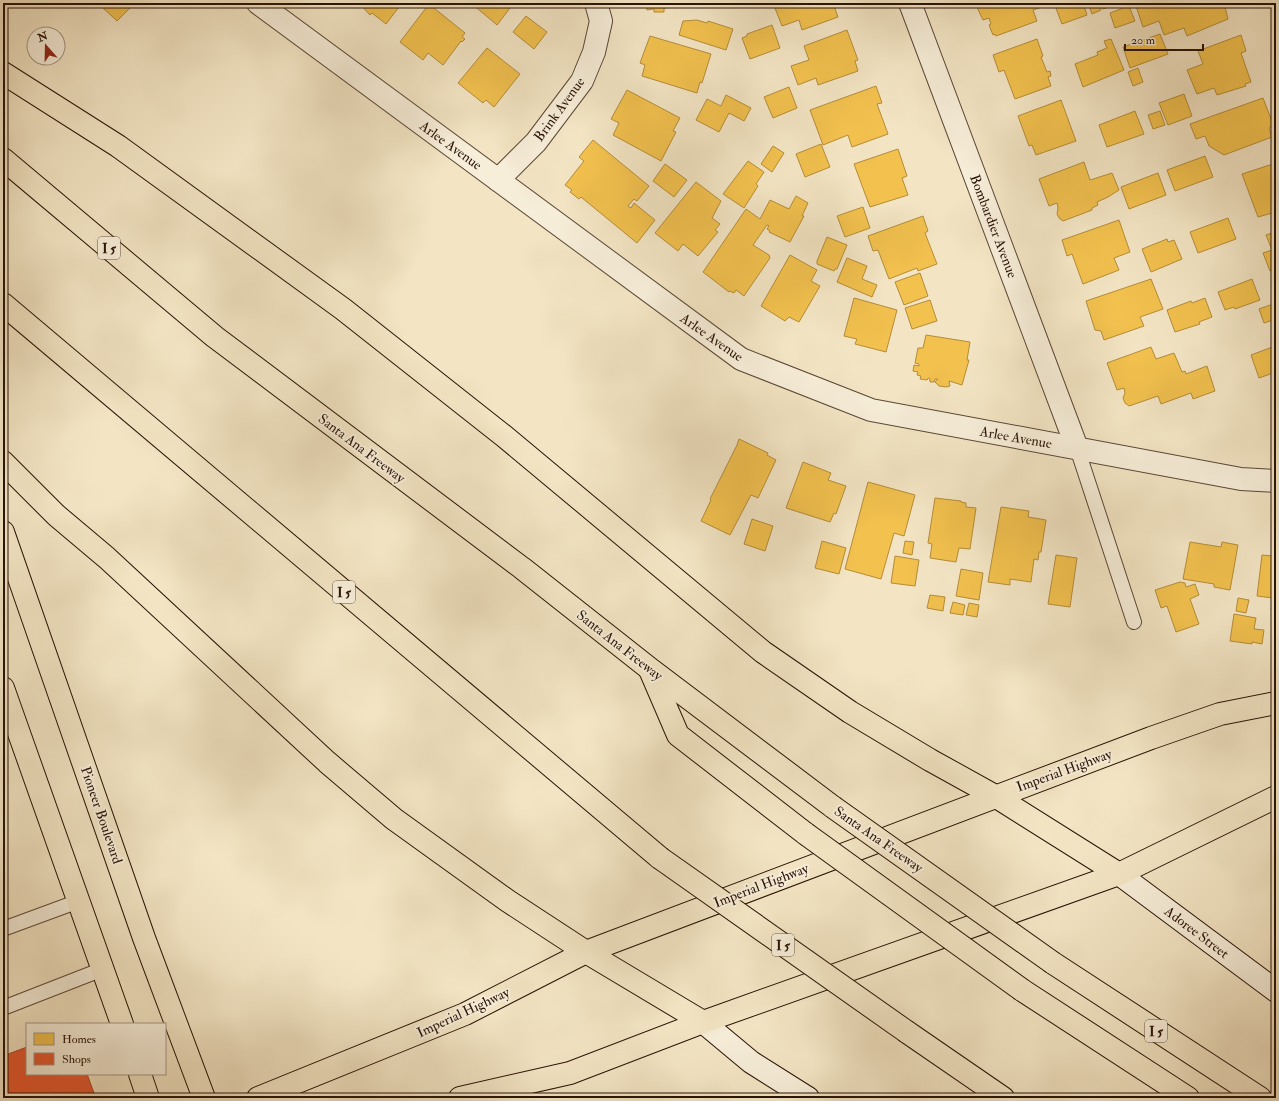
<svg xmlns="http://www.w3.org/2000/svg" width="1279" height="1101" font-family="'IM FELL Double Pica',serif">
<rect width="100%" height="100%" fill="#f3e5c4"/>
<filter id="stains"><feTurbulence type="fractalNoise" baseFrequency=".005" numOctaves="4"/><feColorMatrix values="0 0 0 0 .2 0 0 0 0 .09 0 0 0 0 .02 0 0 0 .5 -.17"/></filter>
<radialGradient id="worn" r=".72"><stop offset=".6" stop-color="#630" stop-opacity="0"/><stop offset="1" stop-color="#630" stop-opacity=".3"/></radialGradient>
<!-- homes -->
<g fill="#f2c14e" stroke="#b58c38">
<polygon points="106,3 135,3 117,21 102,7"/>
<polygon points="350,3 402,3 386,24 372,13 370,15 360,4 357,8"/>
<polygon points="471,3 512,3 513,4 497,25"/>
<polygon points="646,3 686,3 684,6 664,8 664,12 654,12 654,9 647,10"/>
<polygon points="773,3 833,3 838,17 802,30 799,20 782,26"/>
<polygon points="975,3 1051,3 1051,4 1033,10 1037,21 996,36 995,34 993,35 989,25 991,24 989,18 983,20"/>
<polygon points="1054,3 1083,3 1087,15 1062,24"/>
<polygon points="1088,3 1098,3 1101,10 1092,14"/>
<polygon points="1101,3 1121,3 1103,9"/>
<polygon points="1135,3 1224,3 1228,19 1187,36 1184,28 1164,35 1159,21 1143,27"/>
<polygon points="429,4 465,33 462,37 465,39 462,42 461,41 443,65 428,53 423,60 400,42"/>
<polygon points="1129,6 1135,21 1115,28 1110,13"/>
<polygon points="526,16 547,32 534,49 513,32"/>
<polygon points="697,20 707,23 708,21 733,29 726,50 679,35 683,21"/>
<polygon points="772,25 780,48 750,59 742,38 747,36 747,34"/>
<polygon points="847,30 858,60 855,61 858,71 818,85 816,78 798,85 791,66 809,60 804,46"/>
<polygon points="1160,34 1168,54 1130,68 1123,47"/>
<polygon points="1241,35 1246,51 1241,53 1251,82 1245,84 1246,86 1217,95 1214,88 1197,94 1187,70 1203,64 1198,51"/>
<polygon points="650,36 711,54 702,83 700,82 697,93 642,76 645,65 640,63"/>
<polygon points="1037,39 1043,56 1041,57 1047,72 1050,71 1051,76 1048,77 1051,86 1015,99 1004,70 999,72 993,55"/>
<polygon points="1111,39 1124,70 1083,87 1075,64 1098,55 1097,52 1107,48 1104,41"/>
<polygon points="487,48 520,74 494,107 486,100 483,103 458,83"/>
<polygon points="1138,68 1143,82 1133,86 1128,72"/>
<polygon points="876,86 882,103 877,104 888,134 852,147 848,135 823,145 810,110"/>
<polygon points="789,87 797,108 773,118 764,97"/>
<polygon points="627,90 680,118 673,131 676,132 661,161 613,135 619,123 611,119"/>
<polygon points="1184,94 1192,116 1168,125 1159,103"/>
<polygon points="726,95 751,108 744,121 729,113 719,132 696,120 707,99 721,106"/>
<polygon points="1263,98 1273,124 1269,128 1272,137 1224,155 1209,146 1205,136 1196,139 1190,124"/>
<polygon points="1061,100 1076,141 1036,155 1032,145 1029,146 1018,116"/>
<polygon points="1135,111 1144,134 1107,147 1099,125"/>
<polygon points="1160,111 1165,125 1153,129 1148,115"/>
<polygon points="593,140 649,186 637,201 634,199 628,206 631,208 634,203 655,220 637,243 581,197 579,199 570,192 572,190 565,185 584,161 579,157"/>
<polygon points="821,144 830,167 805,177 796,154"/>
<polygon points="773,146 784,153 772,172 761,164"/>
<polygon points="898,149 907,176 902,178 908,195 870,207 854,164"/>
<polygon points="1205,156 1213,177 1175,191 1167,170"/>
<polygon points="748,161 764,172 756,184 758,186 744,208 723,194"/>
<polygon points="1084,162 1090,180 1112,173 1119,190 1108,197 1097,202 1098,205 1092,208 1092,210 1063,221 1059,218 1057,214 1058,208 1057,203 1049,206 1039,179"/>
<polygon points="1276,163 1276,212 1258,217 1242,174"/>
<polygon points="665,164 687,180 674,197 653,181"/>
<polygon points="1158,173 1166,195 1129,209 1121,187"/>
<polygon points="696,182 721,201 712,218 720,224 715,230 718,232 698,256 683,244 678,251 655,233"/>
<polygon points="796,196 808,203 802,216 804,216 790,242 769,232 770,231 767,229 769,226 767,225 753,245 769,255 770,258 744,296 736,290 734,293 730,291 729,292 703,272 746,209 760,219 770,200 789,209"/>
<polygon points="863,207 870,228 845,237 837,216"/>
<polygon points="923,216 928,231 925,233 937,264 918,271 917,268 889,279 878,250 873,251 868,236"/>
<polygon points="1228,218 1236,239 1198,253 1190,232"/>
<polygon points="1119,220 1130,252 1114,258 1119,270 1083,284 1072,254 1067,256 1062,240"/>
<polygon points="1272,233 1276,233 1276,269 1270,271 1263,253 1272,250 1266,235"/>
<polygon points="827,237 847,245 837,269 835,269 834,271 817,264 817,261"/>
<polygon points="1167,239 1168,242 1174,240 1182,259 1151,272 1142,249"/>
<polygon points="790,255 817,270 811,281 820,286 799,322 789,317 785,321 761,306"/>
<polygon points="847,258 867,266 862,279 877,285 872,297 837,282"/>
<polygon points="920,273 928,296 904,305 895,282"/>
<polygon points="1151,279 1163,309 1140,317 1144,326 1104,340 1101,331 1095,330 1086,301"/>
<polygon points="1252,279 1260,300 1235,309 1234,307 1225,310 1218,292"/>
<polygon points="854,298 897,310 886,352 855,344 857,339 844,336"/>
<polygon points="1205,298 1212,317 1199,322 1200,324 1175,332 1167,310 1191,301 1192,303"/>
<polygon points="930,300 937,321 912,329 905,308"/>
<polygon points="1276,303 1276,319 1264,323 1259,309"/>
<polygon points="926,335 970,342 967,360 969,360 962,385 949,381 950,386 946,387 939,386 935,382 938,379 935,379 934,382 930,382 930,379 928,378 927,380 920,379 921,376 917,375 918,372 913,371 914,365 919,366 919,364 915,363 918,348 923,348"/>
<polygon points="1275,346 1276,372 1259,378 1251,355"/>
<polygon points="1151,347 1156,359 1174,353 1182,372 1185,371 1186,374 1207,366 1215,391 1193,399 1191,393 1161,404 1158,396 1129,406 1125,403 1123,398 1125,393 1124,388 1117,390 1107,363"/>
<polygon points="739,439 768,453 767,455 776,460 758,498 751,495 730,535 701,521 711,500 710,499 737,445"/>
<polygon points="803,462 831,473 828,480 846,486 836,514 834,513 830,522 786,508"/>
<polygon points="868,482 915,495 904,536 894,533 881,579 845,569"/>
<polygon points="935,498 961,501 961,502 966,503 966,507 976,508 970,549 959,548 956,562 930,558 932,544 928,543"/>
<polygon points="1001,507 1029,511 1028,517 1046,520 1041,552 1039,552 1038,560 1034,559 1031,582 1010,579 1010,585 988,582"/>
<polygon points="752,519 773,526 765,551 744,544"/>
<polygon points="822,541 846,548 839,574 815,568"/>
<polygon points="905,541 914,542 912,555 903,553"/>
<polygon points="1190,542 1221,547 1222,542 1238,545 1230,590 1214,587 1214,584 1183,579"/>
<polygon points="1276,551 1276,611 1271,610 1273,598 1257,596 1262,555 1274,556"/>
<polygon points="1056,555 1077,558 1070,607 1048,604"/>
<polygon points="895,556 919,560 915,586 891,583"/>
<polygon points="961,569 983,573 979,600 956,596"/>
<polygon points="1180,582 1185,583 1186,587 1195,584 1199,595 1190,599 1199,624 1176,632 1167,606 1161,608 1155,590"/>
<polygon points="930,595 945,597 943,611 927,608"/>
<polygon points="1238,598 1249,600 1246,613 1236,611"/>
<polygon points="953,602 965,605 963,615 950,613"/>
<polygon points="969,603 979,605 977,617 966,615"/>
<polygon points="1234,614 1256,618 1254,629 1264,630 1262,644 1252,642 1252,644 1230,641"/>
</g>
<!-- shops -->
<polygon fill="#e4572e" stroke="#ac4222" points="27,1047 27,1074 87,1074 94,1093 91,1098 3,1098 3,1056"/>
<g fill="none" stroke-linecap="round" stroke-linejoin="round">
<defs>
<g id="service">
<polyline points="1077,448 1134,622"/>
<polyline points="3,929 79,901"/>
<polyline points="3,1008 103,969"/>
</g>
<g id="minor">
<polyline points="258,3 741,359 871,410 1241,479 1276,481"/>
<polyline points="910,3 1077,448"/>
<polyline points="498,180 536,142 582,81 594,52 601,21 596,3"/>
</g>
<g id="secondary">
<polyline points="1119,874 1276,991"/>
<polyline points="703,1022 751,1062 808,1098"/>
</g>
<g id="primary">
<polyline points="3,532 144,938 204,1098"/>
<polyline points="3,688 122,1024"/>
<polyline points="995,796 1119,874"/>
<polyline points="586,952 703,1022"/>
<polyline points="140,1074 148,1098"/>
<polyline points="258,1098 465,1014 586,952 1151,738 1220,714 1276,703"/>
<polyline points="460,1098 570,1073 703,1022 1119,874 1276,797"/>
</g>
<g id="motorway">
<polyline points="3,73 118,146 343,309 504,436 763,652 850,712 930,760 995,796"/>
<polyline points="3,159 215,337 522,568 650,669 833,807"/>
<polyline points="3,304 660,858"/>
<polyline points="3,462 56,515 107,558 327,762 394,819 508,901 586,952"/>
<polyline points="650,670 678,735 806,834"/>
<polyline points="1053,963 1260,1098"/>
<polyline points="1022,990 1188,1098"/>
<polyline points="907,1032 1003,1098"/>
</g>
</defs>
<!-- service casing -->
<use href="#service" stroke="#5b4736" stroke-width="16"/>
<!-- minor casing -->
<use href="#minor" stroke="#5b4736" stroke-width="24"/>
<!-- secondary casing -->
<use href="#secondary" stroke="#281206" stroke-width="24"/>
<!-- primary casing -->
<use href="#primary" stroke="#281206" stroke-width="24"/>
<!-- motorway casing -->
<use href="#motorway" stroke="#281206" stroke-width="24"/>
<!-- service -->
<use href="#service" stroke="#f7eed9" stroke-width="14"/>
<!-- minor -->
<use href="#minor" stroke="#f7eed9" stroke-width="22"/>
<!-- secondary -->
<use href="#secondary" stroke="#f7eed9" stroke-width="22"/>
<!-- primary -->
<use href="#primary" stroke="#f3e5c4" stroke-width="22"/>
<!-- motorway -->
<use href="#motorway" stroke="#f3e5c4" stroke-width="22"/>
<defs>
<g id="motorway-bridge">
<polyline points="833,807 1053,963"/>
<polyline points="806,834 1022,990"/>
<polyline points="660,858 907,1032"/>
</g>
</defs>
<!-- motorway-bridge casing -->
<use href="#motorway-bridge" stroke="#281206" stroke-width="24" stroke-linecap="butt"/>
<!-- motorway-bridge -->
<use href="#motorway-bridge" stroke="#f3e5c4" stroke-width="22"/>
</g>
<g text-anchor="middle" stroke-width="4" stroke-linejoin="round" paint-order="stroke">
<!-- shield labels -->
<g fill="#f7eed9" stroke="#665445" stroke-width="1">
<rect x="98" y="237" width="22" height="22" rx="3"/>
<rect x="333" y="581" width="22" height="22" rx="3"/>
<rect x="772" y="934" width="22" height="22" rx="3"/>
<rect x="1145" y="1020" width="22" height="22" rx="3"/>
</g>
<g font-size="13" font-weight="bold" fill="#281206">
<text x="109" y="253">I 5</text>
<text x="344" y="597">I 5</text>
<text x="783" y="950">I 5</text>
<text x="1156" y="1036">I 5</text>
</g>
<!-- street labels -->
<g font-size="14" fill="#281206" stroke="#f7eed9">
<text transform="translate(559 109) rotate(-54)" y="5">Brink Avenue</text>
<text transform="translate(451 145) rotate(36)" y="5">Arlee Avenue</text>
<text transform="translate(994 226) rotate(69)" y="5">Bombardier Avenue</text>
<text transform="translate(712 337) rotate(35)" y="5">Arlee Avenue</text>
<text transform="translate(1016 437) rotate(10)" y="5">Arlee Avenue</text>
<text transform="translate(362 448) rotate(37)" y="5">Santa Ana Freeway</text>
<text transform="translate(620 645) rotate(38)" y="5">Santa Ana Freeway</text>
<text transform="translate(1064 770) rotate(-20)" y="5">Imperial Highway</text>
<text transform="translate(102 815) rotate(71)" y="5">Pioneer Boulevard</text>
<text transform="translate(879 839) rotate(35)" y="5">Santa Ana Freeway</text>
<text transform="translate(761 885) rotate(-21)" y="5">Imperial Highway</text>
<text transform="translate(1197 932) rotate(37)" y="5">Adoree Street</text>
<text transform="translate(463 1012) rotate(-25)" y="5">Imperial Highway</text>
</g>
</g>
<!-- margin -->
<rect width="1279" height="1101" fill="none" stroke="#f3e5c4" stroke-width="16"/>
<rect x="4" y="4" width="1271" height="1093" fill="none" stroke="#281206" stroke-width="2"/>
<rect x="8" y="8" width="1263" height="1085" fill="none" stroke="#281206"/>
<!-- legend -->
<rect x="26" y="1023" width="140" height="52" fill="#f7eed9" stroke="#a49685"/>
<rect x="34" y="1033" width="20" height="12" fill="#f2c14e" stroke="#a49685"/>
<text x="62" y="1043" font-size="12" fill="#281206">Homes</text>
<rect x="34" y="1053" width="20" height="12" fill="#e4572e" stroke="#a49685"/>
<text x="62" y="1063" font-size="12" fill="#281206">Shops</text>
<!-- north arrow -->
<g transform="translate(46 46) rotate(340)"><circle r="19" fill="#f7eed9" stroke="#a49685"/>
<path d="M0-3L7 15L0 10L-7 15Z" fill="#8f2418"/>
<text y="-6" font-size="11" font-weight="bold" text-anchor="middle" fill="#281206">N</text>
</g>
<!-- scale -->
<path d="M1125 44v6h78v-6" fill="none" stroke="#281206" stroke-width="2"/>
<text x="1131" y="44" font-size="12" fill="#281206" stroke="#f7eed9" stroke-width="3" paint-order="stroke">20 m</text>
<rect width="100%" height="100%" filter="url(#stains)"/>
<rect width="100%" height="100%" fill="url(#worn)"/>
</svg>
